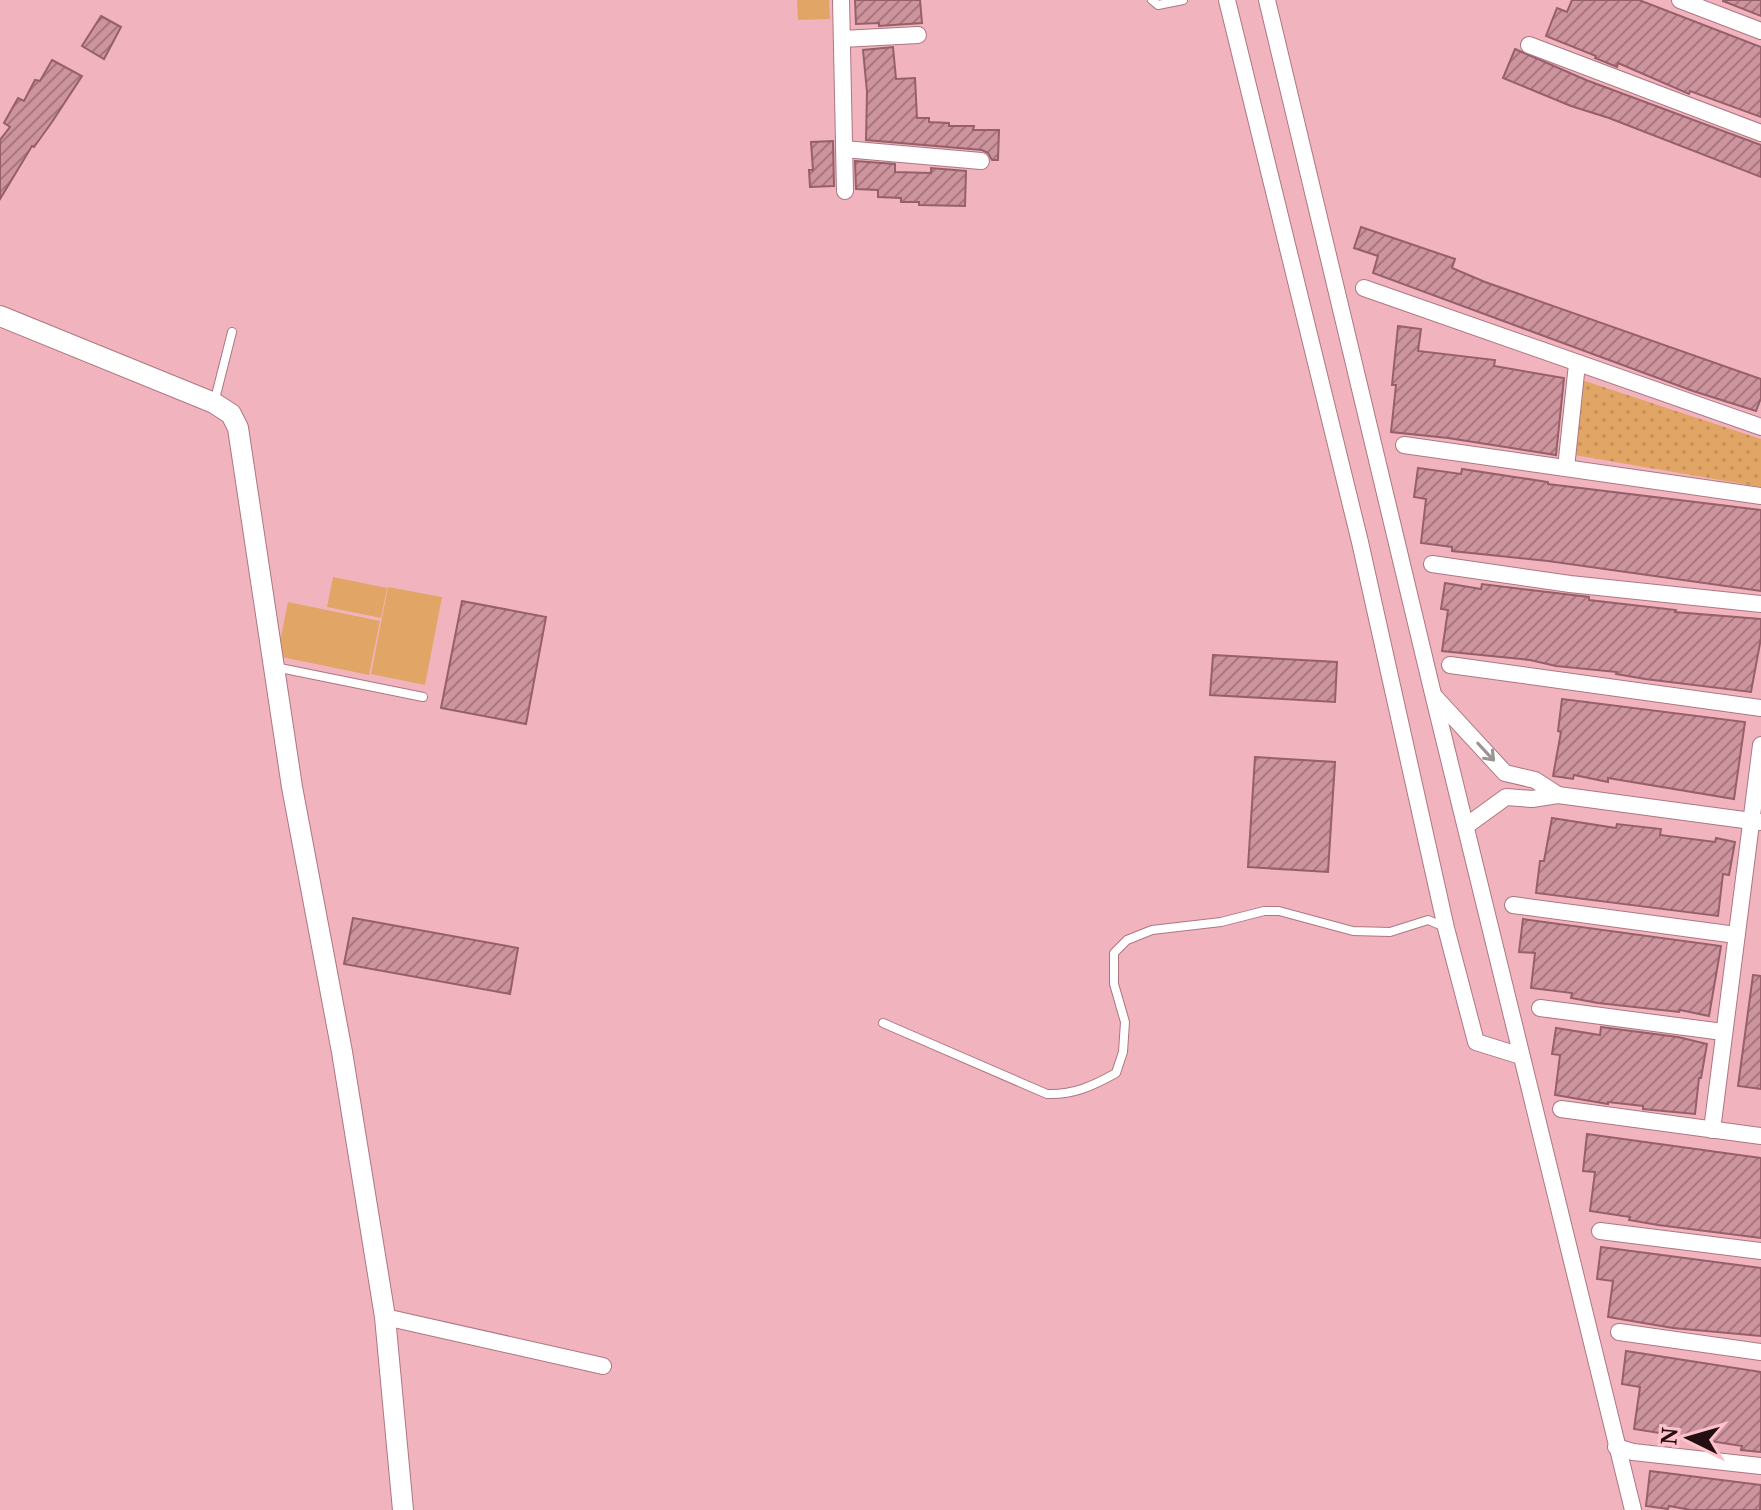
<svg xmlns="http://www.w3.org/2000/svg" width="1761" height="1510" font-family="'Noto Serif',serif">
<defs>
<pattern id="park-dots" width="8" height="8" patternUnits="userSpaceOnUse" patternTransform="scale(2)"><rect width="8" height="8" fill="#e1a666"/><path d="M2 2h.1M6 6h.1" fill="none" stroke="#c18e57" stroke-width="1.8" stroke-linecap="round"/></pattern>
<pattern id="building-hatch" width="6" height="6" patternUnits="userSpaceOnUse" patternTransform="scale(2)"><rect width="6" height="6" fill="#ce949e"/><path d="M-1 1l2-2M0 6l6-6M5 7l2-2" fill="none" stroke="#a7777f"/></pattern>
</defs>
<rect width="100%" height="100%" fill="#f1b4be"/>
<!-- grass -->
<g fill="#e1a666">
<polygon points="797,0 829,0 830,19 798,20"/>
<polygon points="333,577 387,588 381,618 327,607"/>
<polygon points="388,587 442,597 425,685 371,674"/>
<polygon points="288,602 380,621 369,675 277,656"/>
</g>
<!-- park -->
<polygon fill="url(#park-dots)" points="1582,380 1761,439 1761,487 1574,455"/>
<!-- building -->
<g fill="url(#building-hatch)" stroke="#965f69" stroke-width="2">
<polygon points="855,0 920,0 922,23 879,26 879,23 856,24"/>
<polygon points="1572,0 1639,0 1761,47 1761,117 1690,91 1689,94 1618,63 1617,67 1595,58 1596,56 1546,36 1557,8 1567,12"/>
<polygon points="1761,0 1761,16 1723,1 1723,0"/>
<polygon points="101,16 121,27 104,59 82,46"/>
<polygon points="893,47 896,79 915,78 917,118 929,118 929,122 949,123 949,126 974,126 973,130 999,130 998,160 992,160 988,153 982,150 866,140 867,92 863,50"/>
<polygon points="1515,49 1586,80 1761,145 1761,177 1609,118 1571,106 1503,78"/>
<polygon points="52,60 82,76 52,122 34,147 32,146 0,199 0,140 10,127 4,123 18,98 24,101 35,80 40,81"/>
<polygon points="833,141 834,186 810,187 809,170 813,170 811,142"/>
<polygon points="855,161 895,164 895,172 931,173 931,168 966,171 965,206 919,205 919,202 901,202 901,198 878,197 878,190 856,189"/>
<polygon points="1361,227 1455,259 1452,268 1485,282 1761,379 1761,398 1756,411 1693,391 1373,273 1378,256 1354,248"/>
<polygon points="1398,326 1421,329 1418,351 1495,360 1494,366 1564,378 1556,455 1448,438 1391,432 1396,385 1392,385"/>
<polygon points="1418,468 1461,474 1462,469 1548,482 1548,484 1761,510 1761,591 1548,561 1452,551 1452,547 1421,543 1426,499 1414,497"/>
<polygon points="1445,583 1481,589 1482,584 1539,591 1589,597 1589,600 1676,610 1675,612 1761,619 1761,638 1751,692 1645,679 1616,674 1617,672 1556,666 1530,660 1442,651 1448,610 1441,609"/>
<polygon points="462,601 546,617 526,724 441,708"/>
<polygon points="1213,655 1337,662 1335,702 1210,695"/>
<polygon points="1562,699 1745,722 1734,799 1608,778 1608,782 1574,775 1573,779 1553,776 1561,732 1558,731"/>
<polygon points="1255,757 1335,762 1328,872 1248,867"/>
<polygon points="1552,818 1616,828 1617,824 1661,829 1660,835 1715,842 1716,838 1735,842 1729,875 1723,874 1718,916 1536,893 1540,861 1544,861"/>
<polygon points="353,918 518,948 510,994 344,964"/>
<polygon points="1523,919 1721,946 1709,1016 1680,1010 1679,1012 1598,1003 1571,998 1572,993 1531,988 1535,953 1519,952"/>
<polygon points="1753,975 1761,976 1761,1089 1738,1086"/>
<polygon points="1601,1027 1678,1037 1707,1044 1701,1078 1699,1078 1695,1114 1643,1109 1643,1106 1608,1102 1608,1104 1555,1095 1560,1055 1552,1054 1556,1028 1600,1035"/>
<polygon points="1587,1134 1761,1158 1761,1238 1658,1225 1629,1220 1630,1217 1590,1211 1595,1172 1583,1171"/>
<polygon points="1601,1247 1761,1268 1761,1336 1673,1328 1608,1317 1613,1281 1597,1279"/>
<polygon points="1626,1351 1761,1372 1761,1452 1741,1450 1742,1446 1634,1429 1640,1387 1622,1384"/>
<polygon points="1650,1471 1761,1485 1760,1510 1691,1510 1669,1506 1668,1509 1646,1506"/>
</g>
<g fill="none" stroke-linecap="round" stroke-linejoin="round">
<defs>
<g id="service">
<polyline points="1152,0 1158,5 1183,0"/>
<polyline points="214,403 232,332"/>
<polyline points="275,667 423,697"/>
<path d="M 883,1023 L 1047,1094 C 1073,1095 1093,1086 1116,1073 L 1123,1052 L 1125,1022 L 1114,984 L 1114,953 L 1127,940 L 1152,930 L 1221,922 L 1264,911 L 1279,911 L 1353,931 L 1390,932 L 1428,920 L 1445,927"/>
</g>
<g id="minor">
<polyline points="841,0 845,191"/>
<polyline points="1227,0 1360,542 1446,928 1476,1042 1521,1056"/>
<polyline points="1267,0 1433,694 1633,1510"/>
<polyline points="1680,0 1761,31"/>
<polyline points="842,39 918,35"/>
<polyline points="1529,45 1761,133"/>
<polyline points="844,149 981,161"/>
<polyline points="1364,288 1761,427"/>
<polyline points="1404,445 1761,496"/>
<polyline points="1566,468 1577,364"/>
<polyline points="1432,564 1570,584 1761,604"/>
<polyline points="1450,665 1761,708"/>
<polyline points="1434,696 1505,773 1535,780 1558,795"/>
<polyline points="1466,826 1506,797 1532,799 1558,795 1759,822"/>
<polyline points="1513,905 1736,935"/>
<polyline points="1540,1008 1723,1032"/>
<polyline points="1561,1109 1761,1136"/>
<polyline points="1712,1130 1761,745"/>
<polyline points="1600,1231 1761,1251"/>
<polyline points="385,1317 603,1366"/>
<polyline points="1619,1332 1761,1352"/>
<polyline points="1616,1447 1633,1452 1761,1466"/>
</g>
<polyline id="tertiary" points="0,316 214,403 231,414 238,428 292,787 342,1052 385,1317 403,1510"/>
</defs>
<!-- service casing -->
<use href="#service" stroke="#af7680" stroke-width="10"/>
<!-- minor casing -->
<use href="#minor" stroke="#af7680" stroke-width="18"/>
<!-- tertiary casing -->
<use href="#tertiary" stroke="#af7680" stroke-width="22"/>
<!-- service -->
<use href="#service" stroke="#fff" stroke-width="8"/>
<!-- minor -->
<use href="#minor" stroke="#fff" stroke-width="16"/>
<!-- tertiary -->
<use href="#tertiary" stroke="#fff" stroke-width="20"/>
</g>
<!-- one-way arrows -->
<defs><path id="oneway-shaft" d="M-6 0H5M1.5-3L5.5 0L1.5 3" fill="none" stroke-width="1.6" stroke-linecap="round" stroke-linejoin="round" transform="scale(2)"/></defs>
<use stroke="#9c9394" href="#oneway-shaft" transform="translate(1486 752) rotate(47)"/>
<!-- north arrow -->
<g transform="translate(1689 1438) rotate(275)" stroke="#ffc1cb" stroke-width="6" paint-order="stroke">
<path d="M0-6L14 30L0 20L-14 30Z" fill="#230e12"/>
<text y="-12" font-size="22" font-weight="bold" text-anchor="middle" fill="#230e12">N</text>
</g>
</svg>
